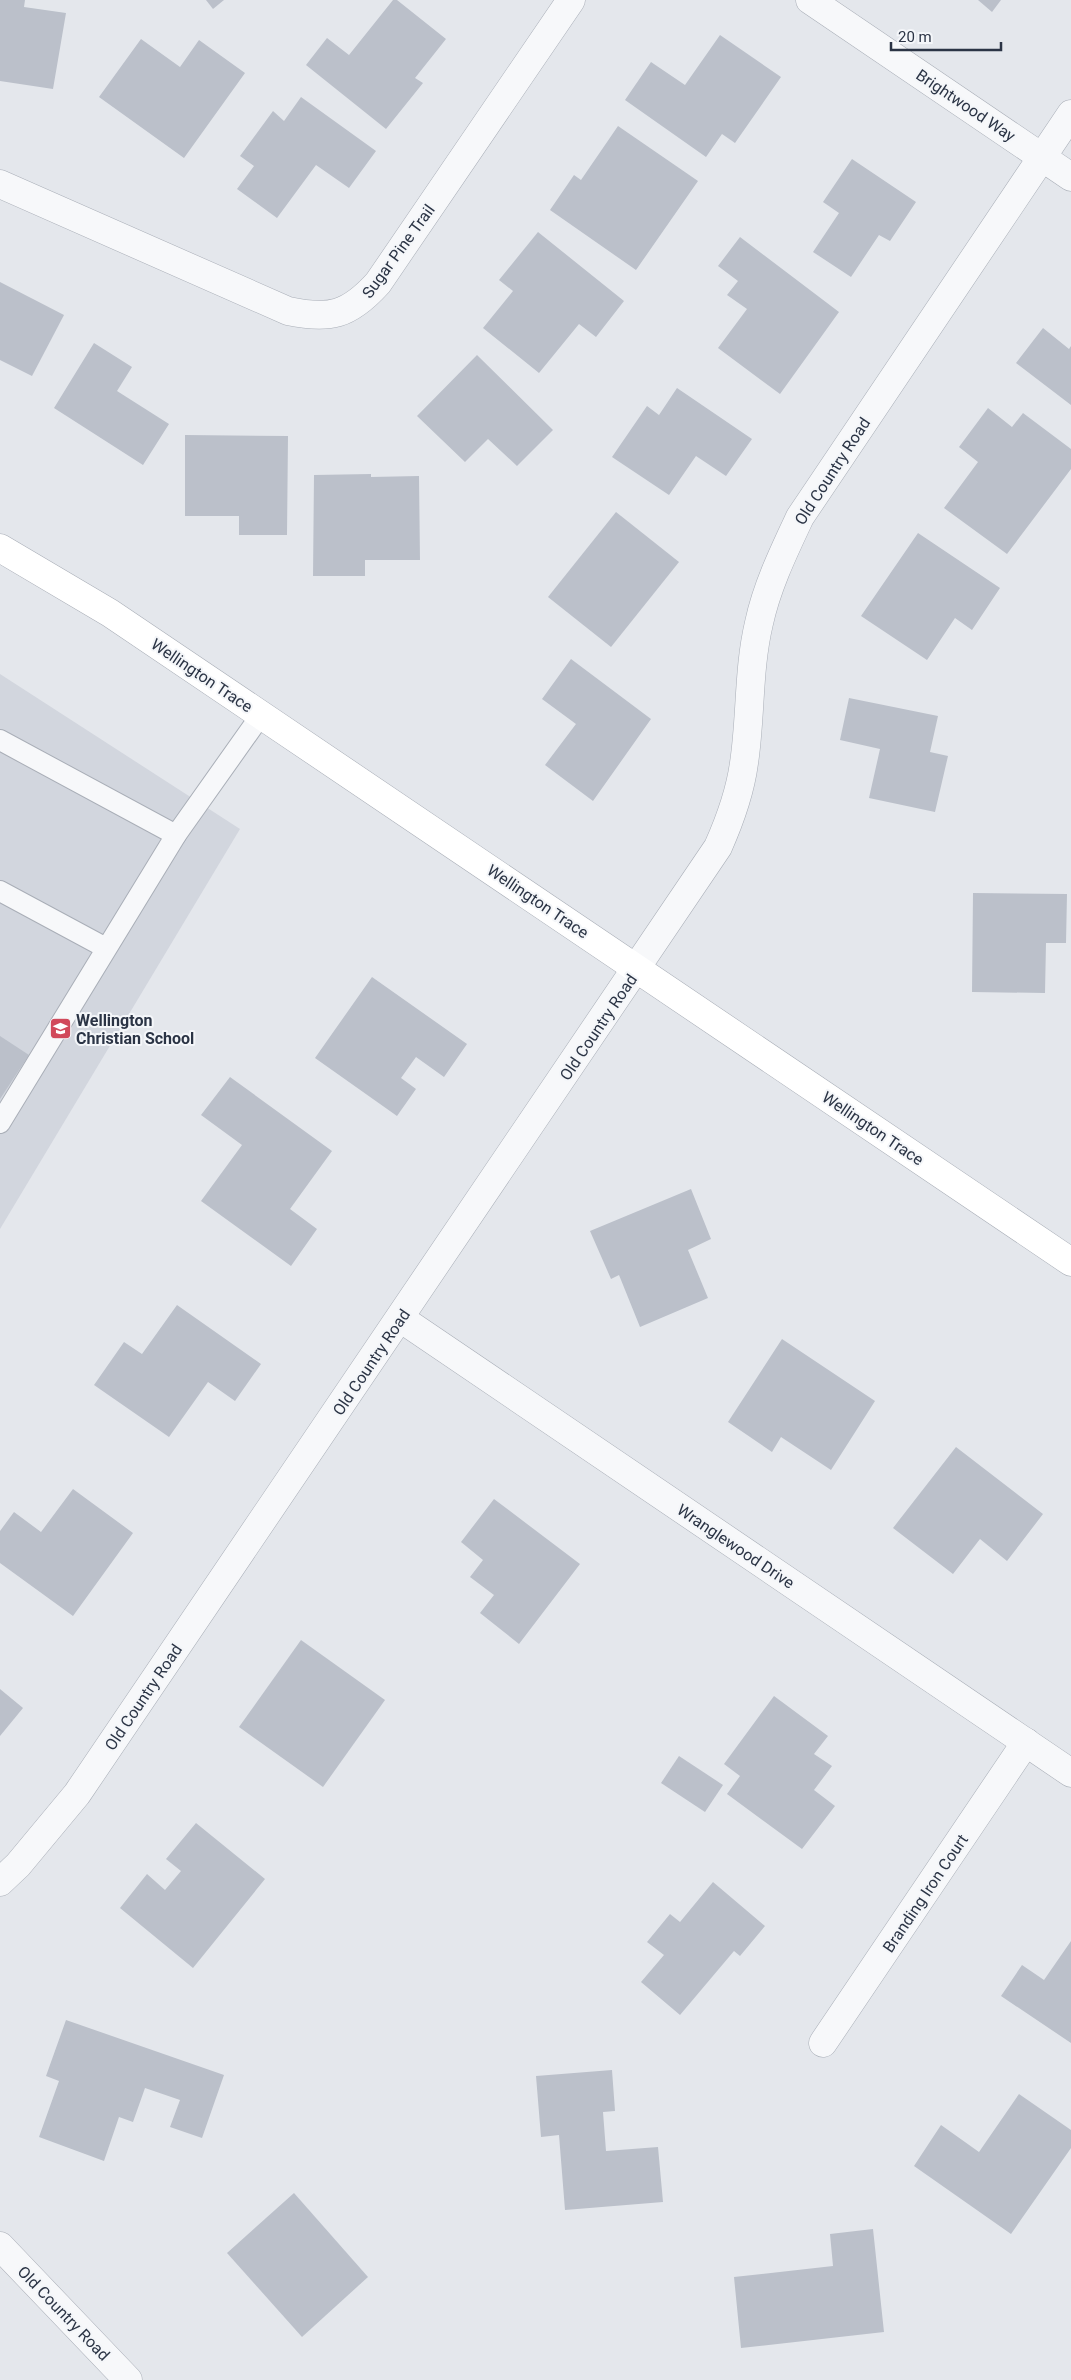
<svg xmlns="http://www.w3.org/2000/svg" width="1071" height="2380" font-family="Roboto,sans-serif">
<rect width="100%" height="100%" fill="#e4e7ec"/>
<!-- built -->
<polygon fill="#d2d6de" points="0,674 240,829 0,1229"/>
<!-- building -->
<g fill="#bbc0ca">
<polygon points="0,0 25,0 24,7 66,13 53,89 0,81"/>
<polygon points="206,0 224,0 213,9"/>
<polygon points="393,0 397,0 446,39 415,78 423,83 386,129 306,65 327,38 349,55"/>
<polygon points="978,0 1001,0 992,12"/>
<polygon points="720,35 781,77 735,143 722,134 706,157 625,100 651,62 685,85"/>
<polygon points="141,39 180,67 199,40 245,73 184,158 99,97"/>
<polygon points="301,97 376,151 349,188 316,165 277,218 237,189 254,166 240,156 273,111 284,121"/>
<polygon points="618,126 698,181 636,270 550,210 574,175 581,180"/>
<polygon points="852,159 916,202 890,241 879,235 851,277 813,252 839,213 823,202"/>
<polygon points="538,232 624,301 596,337 579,324 539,373 483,328 513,291 499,280"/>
<polygon points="740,237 839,312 780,394 718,348 747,309 727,295 738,281 718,266"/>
<polygon points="0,282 64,315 32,376 0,360"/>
<polygon points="1043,328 1069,349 1071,346 1071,405 1016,363"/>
<polygon points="94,343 132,367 117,391 169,424 143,465 54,408"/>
<polygon points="477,355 553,430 517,466 488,439 465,462 417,416"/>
<polygon points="677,388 752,439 726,476 696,456 669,495 612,457 647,406 659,415"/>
<polygon points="988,408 1012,427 1023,413 1071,449 1071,469 1007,554 944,508 978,462 959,447"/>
<polygon points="185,435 288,436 287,535 239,535 239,516 185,516"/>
<polygon points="371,474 371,477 419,476 420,560 365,560 365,576 313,576 314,475"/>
<polygon points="616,512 679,562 611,647 548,597"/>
<polygon points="918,533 1000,588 972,630 955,618 927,660 861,616"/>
<polygon points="571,659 651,719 593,801 545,765 576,724 542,699"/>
<polygon points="849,698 938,716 930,752 948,756 935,812 869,798 880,749 840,740"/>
<polygon points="973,893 1067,894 1066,943 1046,943 1045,993 972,992"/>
<polygon points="372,977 467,1044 444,1077 416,1057 401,1078 416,1089 397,1116 315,1058"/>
<polygon points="0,1036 29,1055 0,1099"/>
<polygon points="230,1077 332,1151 290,1209 317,1229 291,1266 201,1201 242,1145 201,1115"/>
<polygon points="691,1189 711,1239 688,1250 708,1298 640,1327 619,1275 611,1279 590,1231"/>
<polygon points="177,1305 261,1364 235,1401 208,1382 169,1437 94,1385 124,1342 142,1354"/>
<polygon points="782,1339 875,1401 831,1470 781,1437 772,1452 728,1422"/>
<polygon points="956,1447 1043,1514 1007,1561 980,1539 953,1574 893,1528"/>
<polygon points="73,1489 133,1533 73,1616 0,1563 0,1531 14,1512 41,1532"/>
<polygon points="494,1499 580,1564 519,1644 480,1613 494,1595 470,1577 483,1560 461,1542"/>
<polygon points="301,1640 385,1700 323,1787 239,1727"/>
<polygon points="0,1689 23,1708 0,1736"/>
<polygon points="774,1696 828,1736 814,1754 832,1766 814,1790 835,1806 802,1849 727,1794 740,1776 724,1764"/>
<polygon points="679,1756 723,1785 705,1812 661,1783"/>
<polygon points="196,1823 265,1879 193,1968 120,1908 147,1874 165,1890 181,1871 166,1859"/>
<polygon points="713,1882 765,1926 740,1956 734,1951 680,2015 641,1982 664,1955 647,1942 670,1914 680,1922"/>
<polygon points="1071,1941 1071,2043 1001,1996 1022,1965 1044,1980"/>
<polygon points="66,2020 224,2075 202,2138 170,2127 180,2100 145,2088 133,2122 119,2117 104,2161 39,2137 59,2081 46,2076"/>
<polygon points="612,2070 615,2111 603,2112 606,2151 658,2147 663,2202 565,2210 559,2135 541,2137 536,2076"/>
<polygon points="1019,2094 1071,2130 1071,2148 1011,2234 914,2166 941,2125 979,2152"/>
<polygon points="294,2193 368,2277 302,2337 227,2253"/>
<polygon points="873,2229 884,2332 741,2348 734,2277 833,2266 830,2234"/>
</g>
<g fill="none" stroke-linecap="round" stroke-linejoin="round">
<defs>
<g id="lane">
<polyline points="0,740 176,835"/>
<polyline points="0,891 106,948"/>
<polyline points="0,1123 176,835 261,715"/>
</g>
<g id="street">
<polyline points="810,0 1071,177"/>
<path d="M 0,184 L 288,311 C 330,320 349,315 378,283 L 571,0"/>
<polyline points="400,1318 1071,1773"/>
<path d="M 0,1882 L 18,1865 L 77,1794 L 718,847 C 730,820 740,793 744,763 C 751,717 748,669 759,623 C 767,586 784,551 800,517 L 1071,114"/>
<polyline points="823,2043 1026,1742"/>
<polyline points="0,2246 128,2380"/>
</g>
<polyline id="secondary" points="0,548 110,613 1071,1262"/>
</defs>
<!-- lane casing -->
<use href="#lane" stroke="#a9aeb7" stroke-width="22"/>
<!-- street casing -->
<use href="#street" stroke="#a9aeb7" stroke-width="29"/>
<!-- secondary casing -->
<use href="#secondary" stroke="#a9aeb7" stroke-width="29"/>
<!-- lane -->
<use href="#lane" stroke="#f7f8fa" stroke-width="20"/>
<!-- street -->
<use href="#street" stroke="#f7f8fa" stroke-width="28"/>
<!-- secondary -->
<use href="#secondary" stroke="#fff" stroke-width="28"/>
</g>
<!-- icons -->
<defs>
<symbol id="school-square" viewBox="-11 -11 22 22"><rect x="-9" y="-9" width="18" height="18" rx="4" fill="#d1495b" stroke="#f4f6f9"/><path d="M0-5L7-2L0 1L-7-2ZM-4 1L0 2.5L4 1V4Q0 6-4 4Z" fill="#fff"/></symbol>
</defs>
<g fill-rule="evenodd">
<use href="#school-square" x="48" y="1016" width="25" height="25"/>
</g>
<g text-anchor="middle" stroke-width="4" stroke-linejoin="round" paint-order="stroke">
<!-- street labels -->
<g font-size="16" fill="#2b3445" stroke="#f4f6f9">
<text transform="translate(966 105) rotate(34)" y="6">Brightwood Way</text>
<text transform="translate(398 251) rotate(-54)" y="6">Sugar Pine Trail</text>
<text transform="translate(832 471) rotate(-57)" y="6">Old Country Road</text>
<text transform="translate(202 675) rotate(34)" y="6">Wellington Trace</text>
<text transform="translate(538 901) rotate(34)" y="6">Wellington Trace</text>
<text transform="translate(598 1027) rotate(-56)" y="6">Old Country Road</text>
<text transform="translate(873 1128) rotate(34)" y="6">Wellington Trace</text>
<text transform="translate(371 1362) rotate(-56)" y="6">Old Country Road</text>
<text transform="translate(736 1546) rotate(34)" y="6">Wranglewood Drive</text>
<text transform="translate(143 1697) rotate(-56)" y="6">Old Country Road</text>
<text transform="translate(925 1893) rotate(-56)" y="6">Branding Iron Court</text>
<text transform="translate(64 2313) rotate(46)" y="6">Old Country Road</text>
</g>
<!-- poi labels -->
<g font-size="16" font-weight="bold" fill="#2b3445" stroke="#f4f6f9" text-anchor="start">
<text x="76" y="1026">Wellington<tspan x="76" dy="18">Christian School</tspan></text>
</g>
</g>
<!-- scale -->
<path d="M891 42v8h110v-8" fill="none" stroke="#2b3445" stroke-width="2.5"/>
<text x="898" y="42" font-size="15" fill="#2b3445" stroke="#f4f6f9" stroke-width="4" paint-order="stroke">20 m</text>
</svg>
